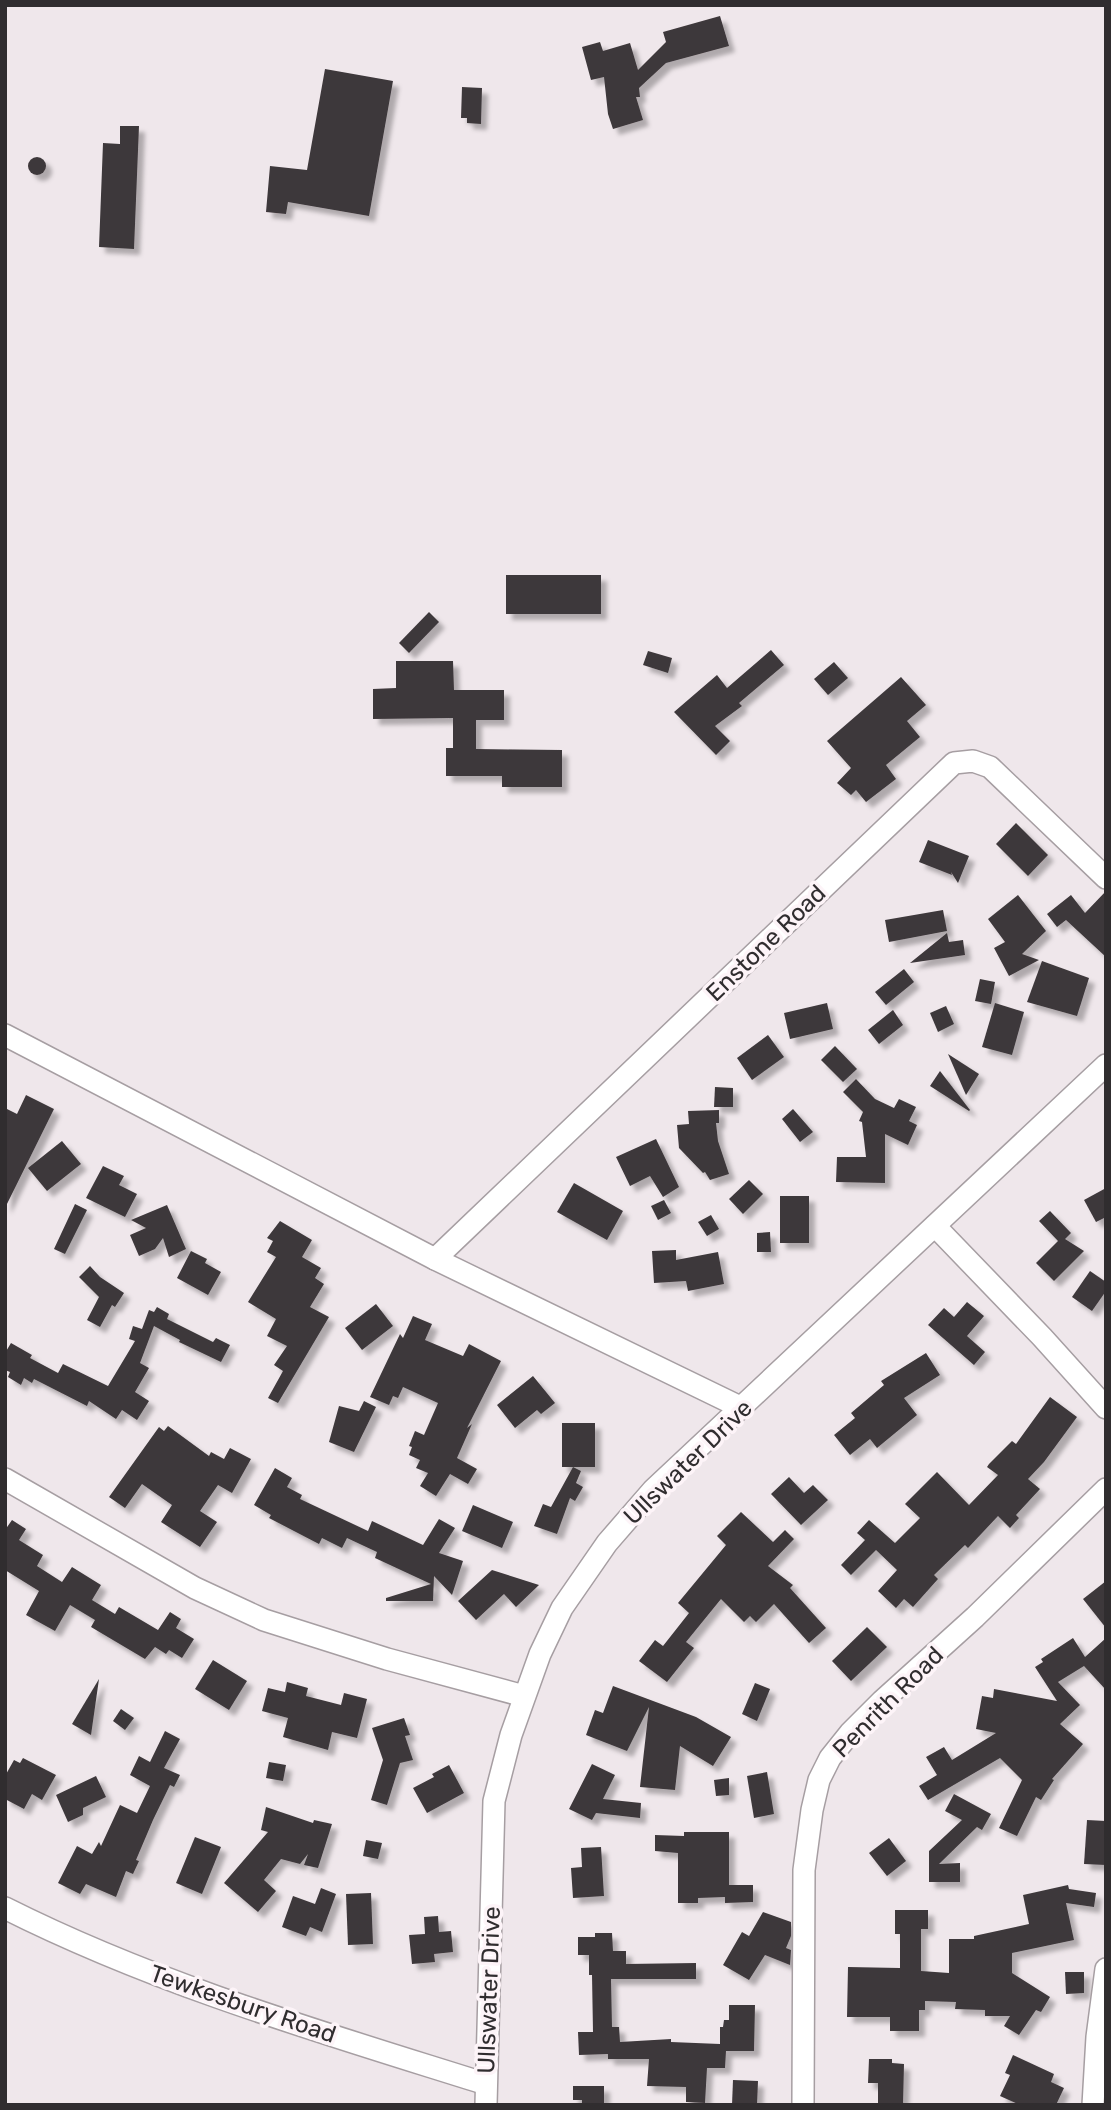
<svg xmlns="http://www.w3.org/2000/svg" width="1111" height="2110" font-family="Rubik,sans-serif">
<defs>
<filter id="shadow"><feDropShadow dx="6" dy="6" stdDeviation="2" flood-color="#0004"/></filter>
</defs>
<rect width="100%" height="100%" fill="#efe7eb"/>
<!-- building -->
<g fill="#3e383b" filter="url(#shadow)">
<polygon points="720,16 729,46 666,63 639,88 640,97 636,97 643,120 613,129 608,114 604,77 591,80 582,47 600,42 603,51 630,43 638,70 666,42 663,32"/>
<polygon points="325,69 393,81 369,216 288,202 286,214 266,212 270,166 307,170"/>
<polygon points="462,87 482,88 481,124 467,123 467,118 461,118"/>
<polygon points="120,126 139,126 134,249 99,247 103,143 120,144"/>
<circle cx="37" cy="166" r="9"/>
<rect x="506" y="575" width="95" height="39"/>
<polygon points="429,612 439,622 409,653 399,643"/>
<polygon points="771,650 784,665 739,703 742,706 715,726 730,741 716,755 674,712 717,675 727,688"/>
<polygon points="648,651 672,658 668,673 643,665"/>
<polygon points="396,661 453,661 454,690 504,690 504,720 476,720 476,749 562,750 562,787 502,787 502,776 446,776 446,748 453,748 453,718 373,719 373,689 396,688"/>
<polygon points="834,662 848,678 828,695 814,679"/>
<polygon points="901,677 926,705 907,721 920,737 886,765 896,779 866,802 856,790 851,795 837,783 851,768 827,741"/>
<polygon points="1016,823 1048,855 1028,876 996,844"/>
<polygon points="928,840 969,856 958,883 951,872 952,875 919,862"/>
<polygon points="1106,891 1106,957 1066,920 1057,927 1047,914 1071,895 1085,913"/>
<polygon points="1018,895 1046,931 1022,954 1039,960 1009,976 994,948 1005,942 988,919"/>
<polygon points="943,910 947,931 889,942 885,920"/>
<polygon points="947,933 949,942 963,940 965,955 910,963"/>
<polygon points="1042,961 1089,978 1077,1016 1027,1002"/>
<polygon points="904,969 914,982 886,1005 875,992"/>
<polygon points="980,979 995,982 991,1004 975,1001"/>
<polygon points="827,1003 833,1029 790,1039 784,1013"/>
<polygon points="995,1003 1024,1012 1012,1055 982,1047"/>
<polygon points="946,1006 954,1024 938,1032 930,1013"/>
<polygon points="893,1010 903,1025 879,1044 868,1030"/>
<polygon points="768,1035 784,1057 752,1080 737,1058"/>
<polygon points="835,1046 857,1069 843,1082 821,1060"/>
<polygon points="948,1054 979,1074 966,1095"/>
<polygon points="940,1071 970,1110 969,1111 930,1086"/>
<polygon points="856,1079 875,1099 894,1108 899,1099 916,1107 909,1121 917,1125 908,1145 885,1134 885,1183 836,1182 837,1157 866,1157 862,1122 859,1121 863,1112 843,1092"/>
<polygon points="715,1087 733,1088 733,1107 714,1107"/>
<polygon points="26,1095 54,1109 5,1208 5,1108 17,1114"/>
<polygon points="793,1109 813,1132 800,1142 782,1119"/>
<polygon points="719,1110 719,1123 716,1123 718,1141 729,1174 710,1180 705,1172 703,1173 679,1148 677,1125 689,1124 688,1111"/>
<polygon points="656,1139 679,1187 663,1197 650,1176 630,1186 616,1157"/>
<polygon points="62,1141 81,1164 47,1191 28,1168"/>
<polygon points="103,1166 124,1176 119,1185 137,1194 125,1217 86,1198"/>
<polygon points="749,1180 763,1194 743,1214 729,1199"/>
<polygon points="574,1183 623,1211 607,1240 557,1212"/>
<polygon points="1106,1188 1106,1217 1096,1222 1084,1200"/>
<rect x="780" y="1196" width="29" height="47"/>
<polygon points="664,1200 671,1213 658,1220 651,1206"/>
<polygon points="75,1204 87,1210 65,1254 54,1249"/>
<polygon points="167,1205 186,1249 169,1257 163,1238 155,1249 139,1256 130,1235 146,1228 131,1220"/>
<polygon points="1050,1211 1071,1233 1065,1239 1084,1251 1054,1281 1036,1263 1058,1241 1039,1221"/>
<polygon points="711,1215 719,1229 707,1236 698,1222"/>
<polygon points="280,1221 312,1240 302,1257 321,1268 315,1278 324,1284 310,1307 329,1317 278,1403 268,1398 283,1371 274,1365 287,1346 267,1336 276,1319 248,1302 276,1257 267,1252 273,1241 267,1238"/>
<polygon points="770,1232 771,1252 757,1252 757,1233"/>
<polygon points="676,1250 676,1260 718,1252 724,1284 688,1291 686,1281 654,1283 652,1251"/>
<polygon points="191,1251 207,1259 205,1263 221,1272 208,1295 177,1278"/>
<polygon points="90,1266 100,1277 124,1293 115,1307 112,1305 100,1327 87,1320 99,1297 79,1277"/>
<polygon points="1090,1271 1106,1282 1106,1291 1092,1311 1072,1297"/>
<polygon points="967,1302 984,1316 967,1336 985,1352 974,1365 928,1325 944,1308 954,1317"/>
<polygon points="376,1304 393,1326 362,1350 345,1328"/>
<polygon points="157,1307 169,1314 167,1319 213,1342 216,1338 230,1345 221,1362 179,1342 180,1340 154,1326 140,1363 149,1368 135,1392 149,1401 137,1420 122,1410 116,1419 89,1401 87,1406 34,1379 32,1383 24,1378 21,1385 8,1377 10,1372 5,1370 5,1353 11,1343 32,1355 30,1358 58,1373 63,1364 108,1386 135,1341 129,1339 133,1326 142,1329 149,1310 154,1312"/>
<polygon points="413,1316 432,1324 425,1340 463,1356 469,1344 501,1361 467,1428 472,1424 457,1458 477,1469 468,1484 450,1474 436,1496 420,1486 428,1473 416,1468 420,1460 409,1455 412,1447 409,1446 415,1431 424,1435 438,1403 403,1387 398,1398 393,1396 389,1405 370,1397 400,1334 403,1338"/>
<polygon points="926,1353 940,1375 904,1398 917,1415 877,1448 870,1439 850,1455 834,1435 855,1418 851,1413 884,1385 881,1381"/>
<polygon points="533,1376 555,1403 541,1414 537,1410 515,1428 497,1405"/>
<polygon points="1050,1397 1077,1417 1044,1462 1028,1479 1040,1489 1016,1515 1019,1518 1010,1528 998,1516 968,1548 965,1545 934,1575 938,1579 913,1607 904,1599 896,1608 878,1591 897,1570 876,1550 851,1575 841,1565 865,1540 857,1533 869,1520 895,1543 920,1518 905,1504 937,1472 969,1505 998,1475 987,1467 989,1464 1012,1441 1016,1444"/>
<polygon points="364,1401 376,1407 354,1452 329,1442 339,1406 359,1411"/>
<rect x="562" y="1423" width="33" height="44"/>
<polygon points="168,1426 209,1456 211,1452 224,1459 230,1448 251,1459 232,1493 218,1485 200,1511 217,1522 200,1547 161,1522 172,1505 142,1484 125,1508 109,1497 159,1427 164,1431"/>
<polygon points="573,1467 581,1471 576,1483 583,1487 575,1501 570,1498 557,1534 534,1526 543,1504 551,1507"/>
<polygon points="275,1468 292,1478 287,1487 302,1495 300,1499 368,1531 372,1521 423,1545 439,1519 455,1528 439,1553 463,1561 452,1595 434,1576 433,1601 386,1601 386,1598 431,1584 375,1558 377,1552 347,1538 342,1548 322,1538 319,1544 269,1518 271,1515 254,1505"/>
<polygon points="789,1477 804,1493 813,1485 828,1500 801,1525 771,1494"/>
<polygon points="473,1505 513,1522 502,1548 462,1531"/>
<polygon points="741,1512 773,1542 785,1530 794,1539 768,1566 793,1585 790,1588 826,1628 809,1643 774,1604 756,1622 750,1616 744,1622 721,1599 686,1642 694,1648 667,1682 639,1661 655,1640 663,1646 689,1613 678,1603 726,1545 717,1536"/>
<polygon points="12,1520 26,1529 19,1540 43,1555 37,1566 62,1582 72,1567 101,1585 92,1600 115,1614 119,1607 158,1630 170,1612 181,1619 176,1628 194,1639 182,1658 169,1650 166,1654 155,1647 145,1659 91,1627 95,1620 70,1605 55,1631 26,1615 39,1591 5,1570 5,1530"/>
<polygon points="492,1570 539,1585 516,1607 504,1594 476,1620 458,1601"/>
<polygon points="1106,1581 1106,1628 1083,1599"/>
<polygon points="867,1627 887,1647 851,1681 832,1661"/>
<polygon points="1073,1638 1085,1657 1106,1638 1106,1690 1084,1666 1058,1682 1080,1705 1060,1724 1083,1744 1052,1779 1054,1780 1041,1800 1036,1797 1017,1836 999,1828 1022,1780 1000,1758 928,1800 919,1786 937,1775 926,1757 944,1747 952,1760 996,1733 976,1729 982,1696 993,1698 994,1689 1057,1701 1035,1667 1043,1662 1041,1659"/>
<polygon points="213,1660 247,1681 229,1710 195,1689"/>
<polygon points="99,1679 91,1735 72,1724"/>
<polygon points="287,1682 308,1688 306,1696 341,1705 344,1693 367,1699 357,1738 332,1732 328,1750 283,1737 288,1718 262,1711 268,1688 285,1692"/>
<polygon points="755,1683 770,1689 757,1721 742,1714"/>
<polygon points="613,1686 696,1717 731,1737 713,1766 680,1746 675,1790 640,1787 649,1707 627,1751 586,1735 595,1710 603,1713"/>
<polygon points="121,1709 134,1718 125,1730 113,1721"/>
<polygon points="404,1718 410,1735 405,1736 413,1760 400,1763 387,1805 371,1800 383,1760 372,1728"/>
<polygon points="165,1731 180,1739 164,1768 180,1775 174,1787 170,1785 153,1820 136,1860 139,1861 133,1874 126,1871 116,1897 86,1884 80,1894 58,1883 77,1846 92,1854 99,1842 101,1846 120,1805 137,1813 150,1786 130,1775 139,1756 150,1762"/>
<polygon points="23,1758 56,1775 42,1800 32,1794 24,1809 5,1799 5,1776 14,1760 20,1763"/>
<polygon points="269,1762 286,1765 283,1781 266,1778"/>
<polygon points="592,1764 615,1775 603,1799 641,1803 640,1818 596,1813 592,1820 569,1809"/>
<polygon points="449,1765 464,1793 427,1813 413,1788 434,1777 432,1774"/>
<polygon points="767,1772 774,1814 754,1818 747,1776"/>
<polygon points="96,1776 106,1797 83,1808 83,1815 68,1822 56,1795"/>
<polygon points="729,1778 729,1795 716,1796 714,1780"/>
<polygon points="954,1794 991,1814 982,1830 977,1827 939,1864 960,1863 960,1882 929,1882 929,1851 962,1820 945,1811"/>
<polygon points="266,1807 313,1823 314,1820 332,1824 318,1868 304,1865 308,1854 300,1864 281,1859 264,1880 276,1891 258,1912 224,1883 268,1832 261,1830"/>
<polygon points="1087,1820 1106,1821 1106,1865 1084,1864"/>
<polygon points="684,1832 729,1832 729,1885 753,1885 753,1902 725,1903 725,1897 698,1898 698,1903 678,1903 678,1853 655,1851 655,1835 684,1836"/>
<polygon points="195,1837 221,1847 202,1894 176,1883"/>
<polygon points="889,1838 906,1861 887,1876 869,1853"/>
<polygon points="366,1840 382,1843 378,1859 363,1856"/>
<polygon points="601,1847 604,1896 573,1898 571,1868 582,1867 581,1848"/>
<polygon points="1068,1885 1069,1889 1096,1893 1094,1907 1066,1903 1074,1940 1012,1953 1012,1973 1050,1997 1041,2012 1036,2010 1019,2035 1004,2026 1010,2016 985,2016 985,2010 955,2009 956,2002 925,2001 925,2010 919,2010 919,2031 890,2031 890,2017 847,2017 848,1967 900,1968 900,1934 895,1934 895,1910 928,1910 928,1929 921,1929 921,1971 949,1973 949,1939 974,1939 974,1936 1029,1924 1023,1895"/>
<polygon points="321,1888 336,1894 322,1932 310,1927 306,1936 282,1927 293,1896 315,1904"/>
<polygon points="371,1893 373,1944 348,1945 346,1894"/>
<polygon points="763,1912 791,1922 791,1936 786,1948 791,1950 790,1965 765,1955 749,1980 723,1965 742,1932 749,1936"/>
<polygon points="438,1916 439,1932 451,1931 453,1952 434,1954 435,1962 412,1964 409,1935 425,1934 424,1917"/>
<polygon points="595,1933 612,1933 613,1951 626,1951 626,1964 696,1963 696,1979 611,1979 612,2027 619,2027 620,2042 671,2039 671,2042 720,2044 720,2027 723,2027 724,2020 729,2020 729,2005 755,2005 754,2051 726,2051 725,2068 707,2068 705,2103 686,2102 686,2087 647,2086 649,2059 608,2059 608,2054 579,2055 578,2032 593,2032 592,1975 589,1975 589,1955 578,1955 578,1937 595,1937"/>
<polygon points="1065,1972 1084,1972 1084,1993 1066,1994"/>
<polygon points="1013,2055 1054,2074 1051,2082 1064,2088 1056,2105 1020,2105 1000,2096 1010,2075 1005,2073"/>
<polygon points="869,2059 892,2059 892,2063 904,2064 903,2105 878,2105 878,2083 868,2083"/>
<polygon points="733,2080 758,2081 757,2105 732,2105"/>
<polygon points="573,2086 604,2086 604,2105 582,2105 582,2100 573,2100"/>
</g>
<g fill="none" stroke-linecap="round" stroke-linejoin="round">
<defs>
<g id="minor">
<polyline points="5,1035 435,1259 742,1408"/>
<polyline points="935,1226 1042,1337 1106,1408"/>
<polyline points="435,1259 954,763 973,761 990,767 1106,878"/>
<polyline points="5,1479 195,1588 264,1620 387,1659 524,1696"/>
<path d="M 5,1908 C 158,1985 324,2033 486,2084"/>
<polyline points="486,2105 494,1801 511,1735 540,1654 562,1608 607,1543 653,1490 1106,1065"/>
<polyline points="803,2105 804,1870 812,1810 819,1780 830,1758 850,1733 882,1701 975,1617 1106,1489"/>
<polyline points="1093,2105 1097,2037 1106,1969"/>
</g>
</defs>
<!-- minor casing -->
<use href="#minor" stroke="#a69ea2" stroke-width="24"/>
<!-- minor -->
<use href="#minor" stroke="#fff" stroke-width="21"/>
</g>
<g text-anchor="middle" stroke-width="7" stroke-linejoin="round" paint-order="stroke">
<!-- street labels -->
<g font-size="24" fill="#302d2f" stroke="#fdf4f8">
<text transform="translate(766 943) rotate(-44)" y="8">Enstone Road</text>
<text transform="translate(688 1462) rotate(-44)" y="8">Ullswater Drive</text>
<text transform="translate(888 1702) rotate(-45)" y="8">Penrith Road</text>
<text transform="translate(489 1990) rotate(-88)" y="8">Ullswater Drive</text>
<text transform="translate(243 2004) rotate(19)" y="8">Tewkesbury Road</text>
</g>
</g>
<!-- border -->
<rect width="1111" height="2110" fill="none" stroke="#302d2f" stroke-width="14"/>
</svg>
